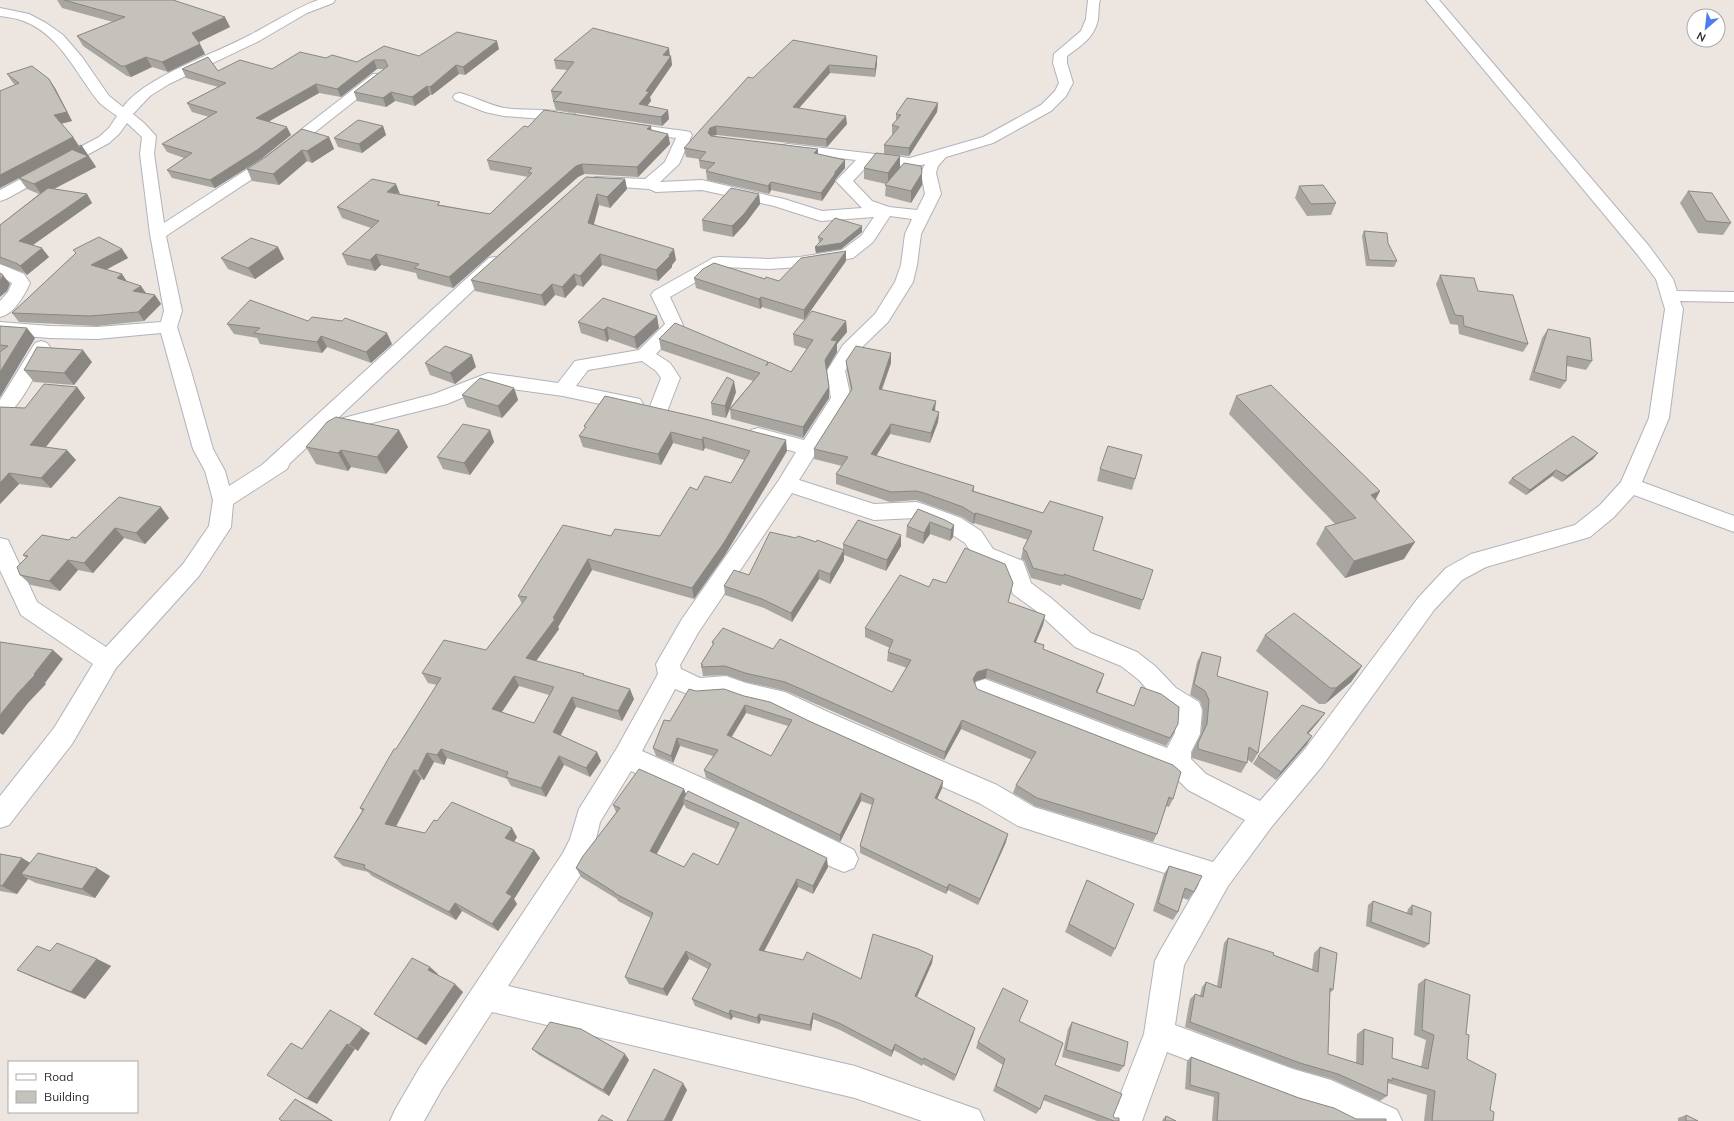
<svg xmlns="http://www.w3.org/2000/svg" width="1734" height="1121" font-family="Mulish,sans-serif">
<rect width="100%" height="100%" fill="#ece5e0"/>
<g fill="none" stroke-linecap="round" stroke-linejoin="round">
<defs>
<g id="minor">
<path d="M 318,0 L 335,0 L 333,3 L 307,13 L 259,41 L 169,84 L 150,96 L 133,114 L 144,123 L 156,136 L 154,154 L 164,223 L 262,160 L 373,74 L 383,74 L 385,77 L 272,166 L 166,236 L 182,311 L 177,327 L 191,371 L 213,449 L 225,471 L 229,486 L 262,465 L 489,258 L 495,257 L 501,258 L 503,262 L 336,420 L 434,394 L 488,373 L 558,383 L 575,361 L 639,350 L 665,324 L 651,295 L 654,291 L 713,258 L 719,257 L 769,259 L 800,257 L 842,250 L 861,236 L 874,217 L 821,221 L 774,206 L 702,190 L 656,192 L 649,189 L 591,185 L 588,182 L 591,179 L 596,177 L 645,179 L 665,162 L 676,138 L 627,131 L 625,128 L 627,125 L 632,124 L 685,131 L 690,132 L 692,135 L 679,164 L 660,182 L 702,180 L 784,199 L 822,211 L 862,208 L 836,181 L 856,160 L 788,152 L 783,151 L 781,148 L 783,145 L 788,144 L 910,158 L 983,137 L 1041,105 L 1055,91 L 1059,83 L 1053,63 L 1054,54 L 1081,31 L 1086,19 L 1088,0 L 1100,0 C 1098,6 1099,13 1098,19 C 1095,37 1081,46 1067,56 L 1067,63 L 1073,83 L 1066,96 L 1051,111 L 993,143 L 946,157 L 938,166 L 936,173 L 941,194 L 921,234 L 917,265 L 913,282 L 888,322 L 856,353 L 845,371 L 851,398 L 799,480 L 874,504 L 916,502 L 923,504 L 961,518 L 981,531 L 993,549 L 1023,561 L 1031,583 L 1051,598 L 1091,633 L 1137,652 L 1155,666 L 1176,688 L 1199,702 L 1202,710 L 1200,734 L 1191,752 L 1191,759 L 1206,774 L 1260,801 L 1305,749 L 1418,598 L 1446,568 L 1471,554 L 1575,525 L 1600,505 L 1621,482 L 1649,418 L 1665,309 L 1656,279 L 1637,254 L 1426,0 L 1439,0 L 1649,246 L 1673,279 L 1677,291 L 1734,292 L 1734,302 L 1680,301 L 1683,309 L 1669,418 L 1642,482 L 1734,516 L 1734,532 L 1634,495 L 1614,517 L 1590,537 L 1486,567 L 1462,580 L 1434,610 L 1323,765 L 1273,825 L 1228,886 L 1184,965 L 1175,1025 L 1293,1069 L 1331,1080 L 1397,1110 L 1402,1121 L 1350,1121 L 1328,1111 L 1293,1101 L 1167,1052 L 1142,1121 L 1110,1121 L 1144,1034 L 1155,961 L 1160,951 L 1199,884 L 1018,826 L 979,803 L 810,728 L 772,709 L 746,703 L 726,696 L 698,698 L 675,689 L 642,751 L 758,803 L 854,850 L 858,859 L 854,868 L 844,872 L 834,868 L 740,821 L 631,771 L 600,822 L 596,839 L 583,871 L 508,986 L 855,1066 L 979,1110 L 984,1121 L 922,1121 L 855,1098 L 492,1012 L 442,1089 L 424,1121 L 390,1121 L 395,1110 L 420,1067 L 563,853 L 570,839 L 579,809 L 617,748 L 658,674 L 656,664 L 682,619 L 779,480 L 796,452 L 751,440 L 748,435 L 751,430 L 758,428 L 804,440 L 831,398 L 827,371 L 843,345 L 875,314 L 895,282 L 901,265 L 905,234 L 912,219 L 890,216 L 873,242 L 853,258 L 800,267 L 769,269 L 722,267 L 670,297 L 683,325 L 656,354 L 670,363 L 680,378 L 666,414 L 659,416 L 652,414 L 649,409 L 661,378 L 656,371 L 642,361 L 588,370 L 576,386 L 640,399 L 643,404 L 640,409 L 633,411 L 563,396 L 490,386 L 447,404 L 352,428 L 335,439 L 328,441 L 321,439 L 319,436 L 290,463 L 287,469 L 233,504 L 231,527 L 199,576 L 116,668 L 72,744 L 9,825 L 0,828 L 0,796 L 54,728 L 93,664 L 21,615 L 0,570 L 0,538 L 8,540 L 37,602 L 106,647 L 183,564 L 209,526 L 213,500 L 205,471 L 193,449 L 161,333 L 97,339 L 50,338 L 0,334 L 0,322 L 50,326 L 97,327 L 161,322 L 164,311 L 150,234 L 140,154 L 142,137 L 127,123 L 119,134 L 109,143 L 6,199 L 0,201 L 0,190 L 99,137 L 109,128 L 117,116 C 111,111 103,107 98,101 C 75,72 59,33 21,20 C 15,18 7,17 0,16 L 0,8 L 29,14 L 46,23 L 63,35 L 82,57 L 109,96 L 123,107 C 146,76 215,54 250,35 C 273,23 294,9 318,0 ZM 871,162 L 911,168 L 925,164 L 921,173 L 925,194 L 917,210 L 889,207 L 872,201 L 853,181 ZM 792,493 L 874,520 L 915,518 L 945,530 L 965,543 L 977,561 L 1005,572 L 1013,594 L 1035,610 L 1075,647 L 1121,666 L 1139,680 L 1158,702 L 1177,715 L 1175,733 L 1167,748 L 985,679 L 976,682 L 973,689 L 976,696 L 1170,772 L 1188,790 L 1245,820 L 1213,862 L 1034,807 L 997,785 L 828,712 L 785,692 L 746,683 L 726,676 L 700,678 L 681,669 L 680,665 L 698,633 Z"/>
<path d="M 460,93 C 475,97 489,105 504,108 C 528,111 552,108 575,114 L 577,117 L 575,120 L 570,121 L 504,116 L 485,112 L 455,100 L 453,97 L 455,94 Z"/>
<path d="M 0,264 L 24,274 L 30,283 C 24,296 14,314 0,317 L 0,301 L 8,292 L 12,283 L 0,276 Z"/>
<path d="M 41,341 L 47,343 L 50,347 C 40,365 19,413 0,419 L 0,400 L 35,343 Z"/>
</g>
</defs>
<!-- minor casing -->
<use href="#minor" stroke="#b0b3bb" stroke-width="2"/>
<!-- minor -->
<use href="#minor" fill="#fff" fill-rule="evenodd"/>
</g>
<!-- wall -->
<g fill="#a9a6a1" fill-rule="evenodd">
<polygon points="57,0 156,0 230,27 199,42 205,54 168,72 152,67 131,77 127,76 83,46 77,36 113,22 62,8"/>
<polygon points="499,49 465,75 459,74 432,95 430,95 415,106 395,101 386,107 357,101 354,92 384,69 377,69 341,97 319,93 269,121 291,135 261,159 215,188 172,178 167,170 184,158 167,152 162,144 209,117 192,112 187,103 218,87 186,78 182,69 218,71 272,69 326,58 357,62 419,56"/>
<polygon points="670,56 672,65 650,97 651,101 647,106 669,119 662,126 556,110 553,101 554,100 553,100 551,91 567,70 556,69 554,60"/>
<polygon points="877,56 877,64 875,77 830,73 799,108 847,124 827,147 717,135 711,136 818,149 818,154 845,160 845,168 835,180 835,182 822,201 771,190 769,194 707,180 706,171 708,170 700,168 699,160 699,159 686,157 684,148 753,78"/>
<polygon points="7,74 55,88 72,121 61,124 73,137 79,146 82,146 96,167 54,189 87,194 92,203 32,245 49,257 27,275 25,273 0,264 0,225 39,194 27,189 19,178 0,188 0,91 16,85 13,83"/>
<polygon points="938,103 937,112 909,156 884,154 884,145 893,134 892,134 892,125 896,121 896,114"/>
<polygon points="383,126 386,135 362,153 338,147 334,138"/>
<polygon points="651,126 651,130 668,134 670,144 638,177 584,174 578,177 453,288 418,279 416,273 381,265 375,271 347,265 342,254 371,228 342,218 337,207 400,194 441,205 490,214 528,177 490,170 487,160 528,127"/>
<polygon points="329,137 334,149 312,163 307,161 279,185 252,181 247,169"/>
<polygon points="900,167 922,185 911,203 885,196 886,184 864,179 864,168"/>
<polygon points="586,177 625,179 627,189 610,208 599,205 594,224 676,260 672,265 672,267 658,281 602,265 583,287 577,285 565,298 555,295 545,306 475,291 471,280"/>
<polygon points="1299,186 1336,203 1331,215 1307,216 1295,198"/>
<polygon points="1688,191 1731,223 1723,235 1698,233 1680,203"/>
<polygon points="759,194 760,204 745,224 733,237 703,231 702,220"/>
<polygon points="1364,231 1388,243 1397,261 1394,267 1366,266 1362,236"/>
<polygon points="862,232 841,249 816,253 815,247 819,243 818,237"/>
<polygon points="278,247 284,259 255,279 228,269 221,258"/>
<polygon points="122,249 128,258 106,270 122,274 126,281 141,286 146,293 155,295 161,304 144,321 97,326 19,322 12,313 76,253 73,250"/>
<polygon points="846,261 804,320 762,307 760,309 696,288 694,278 765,279 779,281"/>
<polygon points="1440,275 1528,344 1523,352 1459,334 1458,325 1450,324 1436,284"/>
<polygon points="308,321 392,344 371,363 327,347 322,353 260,344 257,338 234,334 227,324"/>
<polygon points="846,321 847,332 837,344 837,352 826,370 829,387 829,398 803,438 731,419 730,409 726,418 712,415 711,403 736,392 730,408 753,381 661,350 659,339 768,362 768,364 791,372 807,349 794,345 793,334"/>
<polygon points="578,322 659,328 637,349 609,339 607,342 581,333"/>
<polygon points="0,326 35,338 0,397"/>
<polygon points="1548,329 1592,361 1586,370 1567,366 1566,381 1560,389 1529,380 1542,338"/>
<polygon points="891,353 891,363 882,390 935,411 939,412 938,422 930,443 890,434 876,456 974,486 974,491 1043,513 1103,517 1093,551 1143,600 1140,610 1062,584 1061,586 1031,578 1024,560 1021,559 1023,549 1028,540 974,523 973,524 962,517 924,503 916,500 890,502 836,484 836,474 842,466 814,459 814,449 851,391 847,371 846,361"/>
<polygon points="92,362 74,385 34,382 24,370"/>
<polygon points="425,363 476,367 455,384 430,375"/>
<polygon points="77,387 85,398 46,447 76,460 51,488 19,484 0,504 0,407 25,408"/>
<polygon points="514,388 518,400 502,418 467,407 462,395"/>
<path d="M 605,396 L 787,451 L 725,555 L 694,599 L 592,570 L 558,627 L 559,629 L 536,661 L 585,676 L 634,699 L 622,721 L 576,707 L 560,736 L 597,752 L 601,761 L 590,777 L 564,765 L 546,797 L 511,786 L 507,779 L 447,758 L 444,765 L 434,762 L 424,780 L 421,779 L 396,827 L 425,833 L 437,821 L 517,837 L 514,842 L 534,850 L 540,858 L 514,899 L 517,904 L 498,931 L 462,911 L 456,920 L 372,876 L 368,872 L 343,866 L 334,857 L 362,811 L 360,808 L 437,685 L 428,683 L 422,673 L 486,650 L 522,604 L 518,596 L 611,536 L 660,536 L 697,490 L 731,483 L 744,460 L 705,448 L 703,451 L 673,443 L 661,465 L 583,447 L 579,436 L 585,428 L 584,426 ZM 519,686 L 549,695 L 534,723 L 502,712 Z"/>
<polygon points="1236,396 1380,491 1376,499 1404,559 1345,578 1316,544 1325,527 1335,524 1229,414"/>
<polygon points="490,430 494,442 470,475 443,469 437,457"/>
<polygon points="306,447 408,447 386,474 351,467 348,471 316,464"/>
<polygon points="1142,455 1132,490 1097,481 1100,469"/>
<polygon points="1593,459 1562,482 1552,476 1526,495 1508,483 1512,478"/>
<polygon points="119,497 169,518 145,544 124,538 93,573 78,570 60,591 31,585 20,575 26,558 23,555 76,538"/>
<polygon points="918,509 954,525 953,537 950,541 930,534 923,544 906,537 907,526"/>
<polygon points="901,535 901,546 886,571 844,555 844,560 830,584 819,579 792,622 764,608 725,595 724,586 749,575 816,542 843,550 843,544"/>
<polygon points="946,583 1011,592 1008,603 1045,615 1043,625 1036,642 1043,649 1101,683 1097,693 1134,706 1141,687 1174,733 1166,746 986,678 976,681 974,683 977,689 1173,799 1169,807 1166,806 1157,834 1153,842 1035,806 1013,793 1016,785 1032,760 961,729 944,760 786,691 746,682 726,675 703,676 701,664 713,645 712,642 773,649 892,692 907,668 887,661 888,652 890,648 865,637 865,628 929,587"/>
<polygon points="1265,635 1362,666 1351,682 1325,704 1319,704 1256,651"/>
<polygon points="1202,652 1217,676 1258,753 1252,763 1247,759 1247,763 1241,773 1192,758 1192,752 1201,734 1203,710 1200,701 1190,695 1197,662"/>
<path d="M 696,691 L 809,721 L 943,781 L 942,788 L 937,799 L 1006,842 L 978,905 L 948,890 L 946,894 L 860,853 L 860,846 L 872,805 L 861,801 L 840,842 L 706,778 L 704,770 L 713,756 L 680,746 L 673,763 L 656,756 L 653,748 L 670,721 ZM 746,713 L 788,726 L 771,756 L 732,737 Z"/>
<polygon points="1325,713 1319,721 1308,734 1307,744 1276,780 1253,764 1258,756"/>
<path d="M 684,789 L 686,794 L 828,867 L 813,894 L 798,887 L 764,951 L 861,979 L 933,956 L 932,963 L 917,997 L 975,1028 L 973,1035 L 954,1081 L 923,1064 L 922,1066 L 894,1050 L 891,1057 L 840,1030 L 813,1019 L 811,1031 L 761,1020 L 759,1024 L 733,1017 L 731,1020 L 695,1006 L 692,999 L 708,969 L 689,959 L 667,996 L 629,984 L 625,977 L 651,918 L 618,901 L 617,899 L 581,877 L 576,868 L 616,812 L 613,805 ZM 684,804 L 686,808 L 736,829 L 718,865 L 684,867 L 656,854 Z"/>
<polygon points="0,854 22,858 30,863 110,876 95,898 36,883 28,879 17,894 0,891"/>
<polygon points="1169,866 1194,892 1188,900 1183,898 1178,912 1173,920 1153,911 1164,874"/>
<polygon points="1087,880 1115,949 1111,957 1065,932"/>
<polygon points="1373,901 1407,913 1408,909 1412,905 1429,944 1424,948 1366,926 1368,905"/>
<polygon points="1228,938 1312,969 1314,953 1320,947 1333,990 1330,993 1328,1054 1356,1063 1357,1034 1364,1029 1392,1058 1421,1067 1426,1040 1414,1035 1418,984 1425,979 1466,1034 1467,1059 1490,1110 1493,1121 1424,1121 1427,1095 1388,1083 1387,1096 1380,1101 1332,1079 1293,1068 1185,1027 1190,999 1195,994 1200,996 1202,987 1206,982 1217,986 1224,943"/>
<polygon points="50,951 97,959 111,966 85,999 32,977 17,970"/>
<polygon points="438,974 437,975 463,992 426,1045 383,1020 374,1014"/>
<polygon points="1019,1021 1055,1065 1119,1121 1097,1121 1043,1100 1040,1109 1036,1114 993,1091 1003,1065 976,1048 978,1042"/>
<polygon points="1072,1022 1124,1066 1119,1072 1062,1057 1068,1029"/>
<polygon points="532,1049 629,1060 609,1096 539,1055"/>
<polygon points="1191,1057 1299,1098 1356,1119 1386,1121 1212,1121 1214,1097 1185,1089 1187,1061"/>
<polygon points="1686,1115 1698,1121 1678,1121 1678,1118"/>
<polygon points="1166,1116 1176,1121 1162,1121 1163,1119"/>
</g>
<!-- shaded-wall -->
<g fill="#8a8783">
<polygon points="225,17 230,27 197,43 192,33"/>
<polygon points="497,41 499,49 465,75 463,67"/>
<polygon points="200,44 205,54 168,72 162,62"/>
<polygon points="669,48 670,57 663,55"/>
<polygon points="671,56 672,65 650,97 651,101 641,113 639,104 646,91"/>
<polygon points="877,56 877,64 875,77 875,69"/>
<polygon points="146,57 152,67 131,77 125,66"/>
<polygon points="374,60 377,69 341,97 337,89"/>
<polygon points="456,65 459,74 432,95 430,87"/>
<polygon points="829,65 830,73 793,115 793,107"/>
<polygon points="49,79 55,88 72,121 59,124 54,115"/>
<polygon points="316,84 319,93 261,126 256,118"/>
<polygon points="427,86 430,95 415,106 412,97"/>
<polygon points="391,92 395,101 386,107 383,98"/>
<polygon points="938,103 937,112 909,156 909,148"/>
<polygon points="668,110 669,119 662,126 661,117"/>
<polygon points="846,116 847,124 827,147 826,139"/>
<polygon points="383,126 386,135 362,153 359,144"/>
<polygon points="651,126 652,136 647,129"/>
<polygon points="716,126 717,135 711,136 708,133 710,128"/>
<polygon points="287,127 291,135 261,159 215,188 210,180"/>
<polygon points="668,134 670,144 638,177 637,167"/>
<polygon points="73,137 79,146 0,188 0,175"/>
<polygon points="329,137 334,149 312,163 307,151"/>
<polygon points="82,146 96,167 42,195 34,184 73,150"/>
<polygon points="818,149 818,157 814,153"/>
<polygon points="302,150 307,161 279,185 273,174"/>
<polygon points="900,156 900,168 888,184 888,173"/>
<polygon points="845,160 845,168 835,180 835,182 822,201 821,193 835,172"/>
<polygon points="582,164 584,174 578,177 453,288 449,277 576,166"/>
<polygon points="922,173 922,185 911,203 911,191"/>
<polygon points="625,179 627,189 610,208 607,197"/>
<polygon points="771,182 771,190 769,194 768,186"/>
<polygon points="396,184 400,194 387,192"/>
<polygon points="87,194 92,203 26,250 19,241"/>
<polygon points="597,194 599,205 591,234 588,223"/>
<polygon points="759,194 760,204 745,224 733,237 732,226"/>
<polygon points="862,226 862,232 841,249 816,253 815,247"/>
<polygon points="278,247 284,259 255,279 248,268"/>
<polygon points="42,248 49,257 27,275 20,266"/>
<polygon points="122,249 128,258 97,274 91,265"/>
<polygon points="674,249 676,260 672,265 672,267 658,281 656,270"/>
<polygon points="846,251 846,261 804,320 804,310"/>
<polygon points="376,254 381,265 375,271 370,260"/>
<polygon points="600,254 602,265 583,287 580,276"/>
<polygon points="122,274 128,283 117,278"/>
<polygon points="574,274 577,285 565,298 562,287"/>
<polygon points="3,275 10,284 7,291 0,297 0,281"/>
<polygon points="552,284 555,295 545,306 541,295"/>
<polygon points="141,286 147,295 133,291"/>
<polygon points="155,295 161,304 144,321 138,312"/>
<polygon points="761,297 762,307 760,309 759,299"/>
<polygon points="657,316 659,328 637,349 634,337"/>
<polygon points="846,321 847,332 837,344 837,352 826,371 825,360 831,340"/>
<polygon points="607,327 609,339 607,342 604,330"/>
<polygon points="27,328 35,338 0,397 0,372"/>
<polygon points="387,333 392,344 371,363 366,352"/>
<polygon points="321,336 327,347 322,353 317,342"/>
<polygon points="83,350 92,362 74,385 64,373"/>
<polygon points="891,353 891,363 878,399 879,389"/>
<polygon points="472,355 476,367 455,384 450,373"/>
<polygon points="734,381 736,392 726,418 725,406"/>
<polygon points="77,387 85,398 39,455 30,445"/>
<polygon points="829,387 829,398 803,438 803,427"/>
<polygon points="514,388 518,400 502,418 498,406"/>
<polygon points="936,401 935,411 931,420 932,410"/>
<polygon points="939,412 938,422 930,443 931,433"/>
<polygon points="891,424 890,434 871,464 871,454"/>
<polygon points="399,430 408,447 386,474 377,457"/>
<polygon points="490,430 494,442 470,475 464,463"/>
<polygon points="671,432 673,443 661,465 658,454"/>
<polygon points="703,437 705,448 703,451 702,440"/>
<polygon points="786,440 787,451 725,555 694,599 692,588"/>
<polygon points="67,450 76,460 51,488 41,478"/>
<polygon points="341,450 351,467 348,471 338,453"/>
<polygon points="1598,453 1593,459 1562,482 1567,476"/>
<polygon points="1556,470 1552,476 1526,495 1530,490"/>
<polygon points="9,473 19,484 0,504 0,483"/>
<polygon points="1380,491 1370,509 1371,495"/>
<polygon points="161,507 169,518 145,544 136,533"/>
<polygon points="976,513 974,523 973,524 974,514"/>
<polygon points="930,522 930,534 923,544 924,533"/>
<polygon points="954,525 953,537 950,541 951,530"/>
<polygon points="115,528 124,538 93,573 84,563"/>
<polygon points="901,535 901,546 886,571 887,560"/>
<polygon points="1415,542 1404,559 1345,578 1354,561"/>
<polygon points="844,550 844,560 830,584 830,574"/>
<polygon points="588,559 592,570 558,627 559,629 531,668 526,658 553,618"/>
<polygon points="68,560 78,570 60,591 49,581"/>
<polygon points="819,570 819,579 792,622 791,613"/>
<polygon points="1045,615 1043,625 1032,651 1034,642"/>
<polygon points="53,650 63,659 45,683 46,684 28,703 3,735 0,733 0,715"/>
<polygon points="1362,666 1351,682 1325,704 1336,688"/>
<polygon points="987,669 986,678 976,681 972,688 973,679 977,672"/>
<polygon points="1104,674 1101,683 1093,701 1096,692"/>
<polygon points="514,676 519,686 497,719 492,709"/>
<polygon points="630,689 634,699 622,721 618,711"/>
<polygon points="572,697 576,707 557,742 553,732"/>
<polygon points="745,705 746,713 728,742 727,735"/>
<polygon points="1325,713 1319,721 1302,741 1307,733"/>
<polygon points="962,720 961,729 944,760 945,752"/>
<polygon points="1312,736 1307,744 1276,780 1281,772"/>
<polygon points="677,738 680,746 673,763 671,756"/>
<polygon points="441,749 447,758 444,765 437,755"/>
<polygon points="597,752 601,761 590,777 586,768"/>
<polygon points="427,753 434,762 424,780 418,771"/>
<polygon points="559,756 564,765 546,797 541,788"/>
<polygon points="414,770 421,779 392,833 385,824"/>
<polygon points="943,781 942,788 934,806 935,798"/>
<polygon points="684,789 687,798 683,799 684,804 654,859 650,851"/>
<polygon points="861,793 861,801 840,842 840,835"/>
<polygon points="512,828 517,837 511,846 505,838"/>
<polygon points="1008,834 1006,842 978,905 980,899"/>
<polygon points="534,850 540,858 514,899 517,904 498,931 492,924 506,893"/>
<polygon points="22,858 37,867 21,874 28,879 17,894 2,886"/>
<polygon points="827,858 828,867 813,894 813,886"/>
<polygon points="97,868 110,876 95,898 82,889"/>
<polygon points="797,879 798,887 761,957 759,950"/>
<polygon points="949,884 948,890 946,894 947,888"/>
<polygon points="455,903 462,911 456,920 449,912"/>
<polygon points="686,951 689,959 667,996 663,989"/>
<polygon points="933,956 932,963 914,1003 915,996"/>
<polygon points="97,959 111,966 85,999 71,992"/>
<polygon points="430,967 438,974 436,978 428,970"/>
<polygon points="455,984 463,992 426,1045 417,1039"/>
<polygon points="730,1010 733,1017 731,1020 729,1014"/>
<polygon points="813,1013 813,1019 811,1031 810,1025"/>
<polygon points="759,1014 761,1020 759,1024 757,1018"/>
<polygon points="362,1028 370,1033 358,1051 349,1045"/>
<polygon points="975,1028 973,1035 954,1081 956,1075"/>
<polygon points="347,1044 355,1049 317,1104 307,1099"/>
<polygon points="895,1044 894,1050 891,1057 892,1051"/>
<polygon points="625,1054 629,1060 609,1096 603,1090"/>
<polygon points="683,1083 687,1090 672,1121 664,1121"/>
<polygon points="295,1099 305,1104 333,1121 332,1121"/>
</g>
<!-- building -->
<g fill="#c5c1bb" stroke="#8a8783" fill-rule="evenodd">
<polygon points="64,0 173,0 225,17 192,33 200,44 162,62 146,57 125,66 121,66 77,36 125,17"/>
<polygon points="593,28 669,48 663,55 671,56 646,91 649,92 639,104 668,110 661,117 553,101 562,92 551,91 574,62 554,60"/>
<polygon points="457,32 497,41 463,67 456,65 430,87 427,86 412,97 391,92 383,98 354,92 388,66 385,60 374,60 337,89 316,84 256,118 287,127 257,150 210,180 167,170 192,153 162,144 217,112 187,103 226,83 182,69 208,57 218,71 240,60 272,69 300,52 326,58 332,55 357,62 384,46 419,56"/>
<polygon points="793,40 877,56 875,69 829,65 793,107 846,116 826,139 716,126 710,128 708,133 711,136 818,149 814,153 845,160 835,172 835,174 821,193 771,182 768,186 706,171 715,163 699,160 706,152 684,148 748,77 753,78"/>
<polygon points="32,66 49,79 67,112 54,115 73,137 0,175 0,91 19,83 7,74"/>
<polygon points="907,98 938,103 909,148 884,145 899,127 892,125 901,115 896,114"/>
<polygon points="544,110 651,126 647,129 668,134 637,167 582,164 576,166 449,277 414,268 419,264 376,254 370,260 342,254 379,221 337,207 372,179 396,184 387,192 440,202 437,205 490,214 532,173 528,172 532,168 487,160 524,126 528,127"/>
<polygon points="358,120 383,126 359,144 334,138"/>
<polygon points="302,129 329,137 307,151 302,150 273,174 247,169 267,156"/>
<polygon points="81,145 82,146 73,150 88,156 34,184 19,178"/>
<polygon points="876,153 900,156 888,173 864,168"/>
<polygon points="904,163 921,166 922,173 911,191 885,185"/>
<polygon points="586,177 625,179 607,197 597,194 588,223 674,249 669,255 670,256 656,270 600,254 580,276 574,274 562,287 552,284 541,295 471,280"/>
<polygon points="1323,185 1336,203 1311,204 1299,186"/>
<polygon points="48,188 87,194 19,241 42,248 20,266 18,264 0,257 0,225"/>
<polygon points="731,188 759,194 744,214 732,226 702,220"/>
<polygon points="1688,191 1712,193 1731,223 1706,221"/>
<polygon points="835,218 862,226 841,243 815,247 823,239 818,237"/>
<polygon points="1364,231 1387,233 1388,243 1397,261 1369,260"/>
<polygon points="99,237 122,249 91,265 122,274 117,278 141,286 133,291 155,295 138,312 90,316 12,313 76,253 73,250"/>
<polygon points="251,238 278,247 248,268 221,258"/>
<polygon points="846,251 804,310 761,297 759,299 694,278 703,269 714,263 765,279 766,277 779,281 801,258"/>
<polygon points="0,273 3,275 0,281"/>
<polygon points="1440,275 1474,278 1478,291 1513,295 1528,344 1464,326 1463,316 1455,315"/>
<polygon points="603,298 657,316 634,337 607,327 604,330 578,322"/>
<polygon points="250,300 308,321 312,317 342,321 345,318 387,333 366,352 321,336 317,342 254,333 260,328 227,324"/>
<polygon points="812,311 846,321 831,340 837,341 825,360 829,387 803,427 730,409 760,373 659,339 675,323 768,362 766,366 769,362 791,372 813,340 793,334"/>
<polygon points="0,326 27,328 0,372 0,352 8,346 0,345"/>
<polygon points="1548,329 1590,338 1592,361 1567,356 1566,381 1534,372"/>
<polygon points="445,346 472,355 450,373 425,363"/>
<polygon points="856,346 891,353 879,389 936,401 932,410 939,412 931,433 891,424 871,454 974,486 972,491 1043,513 1050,501 1103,517 1093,550 1153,570 1143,600 1064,574 1064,576 1033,568 1026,551 1023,549 1032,531 976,513 974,514 963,507 924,493 916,491 891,492 836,474 848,457 814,449 852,389 846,361"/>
<polygon points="37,347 83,350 64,373 24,370"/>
<polygon points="727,377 734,381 725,406 711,403"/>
<polygon points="480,378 514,388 498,406 462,395"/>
<polygon points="44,384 77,387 30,445 67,450 41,478 9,473 0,483 0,407 25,408"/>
<polygon points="1271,385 1380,491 1371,495 1415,542 1354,561 1325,527 1356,518 1236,396"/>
<path d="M 605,396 L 701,418 L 786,440 L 723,544 L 692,588 L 588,559 L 553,618 L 555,619 L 526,658 L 584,674 L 583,675 L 630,689 L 618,711 L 572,697 L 553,732 L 597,752 L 586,768 L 559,756 L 541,788 L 506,777 L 508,772 L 441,749 L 437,755 L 427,753 L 418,771 L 414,770 L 385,824 L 425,833 L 434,820 L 437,821 L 452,802 L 512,828 L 505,838 L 534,850 L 506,893 L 512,896 L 492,924 L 455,903 L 449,912 L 364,868 L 365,865 L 334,857 L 364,809 L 360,808 L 394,749 L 396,749 L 441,678 L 422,673 L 444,640 L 486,650 L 527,597 L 518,596 L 563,525 L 611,536 L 615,529 L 660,536 L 690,487 L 697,490 L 705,476 L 731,483 L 750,451 L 703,437 L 702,440 L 671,432 L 658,454 L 579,436 L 586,427 L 584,426 ZM 514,676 L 554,687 L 534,723 L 492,709 Z"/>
<polygon points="336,417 399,430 377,457 341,450 338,453 306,447 327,422"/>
<polygon points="463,424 490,430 464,463 437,457"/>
<polygon points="1573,436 1598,453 1567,476 1556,470 1530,490 1512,478"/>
<polygon points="1108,446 1142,455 1135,479 1100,469"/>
<polygon points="119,497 161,507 136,533 115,528 84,563 68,560 49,581 20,575 17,567 28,556 23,555 42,535 69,540 72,537 76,538"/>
<polygon points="918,509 945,520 954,525 951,530 930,522 924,533 907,526"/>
<polygon points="858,520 901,535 887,560 843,544"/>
<polygon points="770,532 796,538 798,536 816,542 817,540 844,550 830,574 819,570 791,613 762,599 724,586 734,570 749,575"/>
<polygon points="965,548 1005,564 1013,583 1008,602 1045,615 1034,642 1044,645 1043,649 1104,674 1096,692 1134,706 1141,687 1161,694 1179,707 1178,724 1170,738 987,669 977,672 973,679 977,689 1173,765 1181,772 1173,799 1169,797 1157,834 1037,798 1016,785 1036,752 962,720 945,752 785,682 745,673 725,666 701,667 703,665 701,664 714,643 712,642 723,628 773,649 780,639 892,692 911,660 888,652 893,640 865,628 900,575 929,587 933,579 946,583"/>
<polygon points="1294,613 1362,666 1336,688 1330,688 1265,635"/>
<polygon points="0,642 53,650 34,674 35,675 17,694 0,715"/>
<polygon points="1202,652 1221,657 1217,676 1268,692 1258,753 1249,747 1247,763 1198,749 1198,743 1207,724 1209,700 1205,691 1194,684"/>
<path d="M 689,689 L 696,691 L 724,689 L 744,696 L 770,702 L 809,721 L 943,781 L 935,798 L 1008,834 L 980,899 L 949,884 L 947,888 L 860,846 L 874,799 L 861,793 L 840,835 L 704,770 L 718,750 L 677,738 L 671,756 L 653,748 L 664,720 L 670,721 ZM 745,705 L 792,720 L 771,756 L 727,735 Z"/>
<polygon points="1302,705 1325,713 1307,733 1312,736 1281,772 1258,756"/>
<polygon points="639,769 684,789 650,851 684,867 693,853 718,865 739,823 683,799 688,791 827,858 813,886 797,879 759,950 803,960 807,952 861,979 873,934 918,949 933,956 915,996 975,1028 956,1075 924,1058 923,1060 895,1044 892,1051 839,1023 813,1013 810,1025 759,1014 757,1018 730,1010 729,1014 692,999 711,964 686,951 663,989 625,977 653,913 614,893 614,892 576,868 583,856 620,808 613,805"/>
<polygon points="38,853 97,868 82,889 21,874"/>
<polygon points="0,854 22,858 2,886 0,885"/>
<polygon points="1169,866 1202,876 1194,892 1185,888 1178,912 1158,903"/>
<polygon points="1087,880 1134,904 1115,949 1069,924"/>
<polygon points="1373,901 1412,915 1412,905 1431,912 1429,944 1371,922"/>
<polygon points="1228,938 1274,953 1273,955 1318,972 1320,947 1337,953 1333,990 1330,988 1328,1054 1363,1065 1364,1029 1393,1038 1392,1058 1428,1069 1434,1035 1422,1030 1425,979 1470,995 1466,1034 1469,1035 1467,1059 1496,1074 1490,1110 1494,1112 1493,1121 1432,1121 1435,1091 1392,1078 1392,1081 1388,1079 1387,1096 1338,1074 1300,1063 1190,1022 1195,994 1203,997 1206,982 1221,988"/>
<polygon points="57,943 97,959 71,992 17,970 37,946 50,951"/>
<polygon points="412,958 430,967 428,970 455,984 417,1039 374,1014"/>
<polygon points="1003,988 1028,1001 1019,1021 1063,1043 1055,1065 1122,1094 1113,1116 1115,1118 1119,1118 1119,1121 1114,1121 1045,1095 1040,1109 996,1086 1005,1059 978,1042"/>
<polygon points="330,1010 362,1028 349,1045 347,1044 307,1099 267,1075 291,1043 302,1049"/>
<polygon points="550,1022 581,1029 625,1054 603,1090 532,1049"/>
<polygon points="1072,1022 1128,1042 1124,1066 1066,1050"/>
<polygon points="1191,1057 1299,1098 1334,1108 1356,1119 1386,1119 1386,1121 1217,1121 1219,1093 1190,1085"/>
<polygon points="654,1069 683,1083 664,1121 627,1121"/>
<polygon points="295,1099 332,1121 282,1121 279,1119"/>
<polygon points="602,1115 613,1121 598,1121"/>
<polygon points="1686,1115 1698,1121 1686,1121"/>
<polygon points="1166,1116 1176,1121 1165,1121"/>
</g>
<!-- legend -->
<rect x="8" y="1061" width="130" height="52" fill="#ffffff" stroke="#ababab"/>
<rect x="16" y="1074" width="20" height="6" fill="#ffffff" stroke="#ababab"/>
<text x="44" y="1081" font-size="12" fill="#2c2c2c">Road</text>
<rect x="16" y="1091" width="20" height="12" fill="#c5c1bb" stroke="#ababab"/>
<text x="44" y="1101" font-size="12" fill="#2c2c2c">Building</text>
<!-- north arrow -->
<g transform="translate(1706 28) rotate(208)"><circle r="19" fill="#ffffff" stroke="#ababab"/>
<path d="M0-3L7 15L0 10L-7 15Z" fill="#4d7dec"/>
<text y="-6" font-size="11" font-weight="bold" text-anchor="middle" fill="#2c2c2c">N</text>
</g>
</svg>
